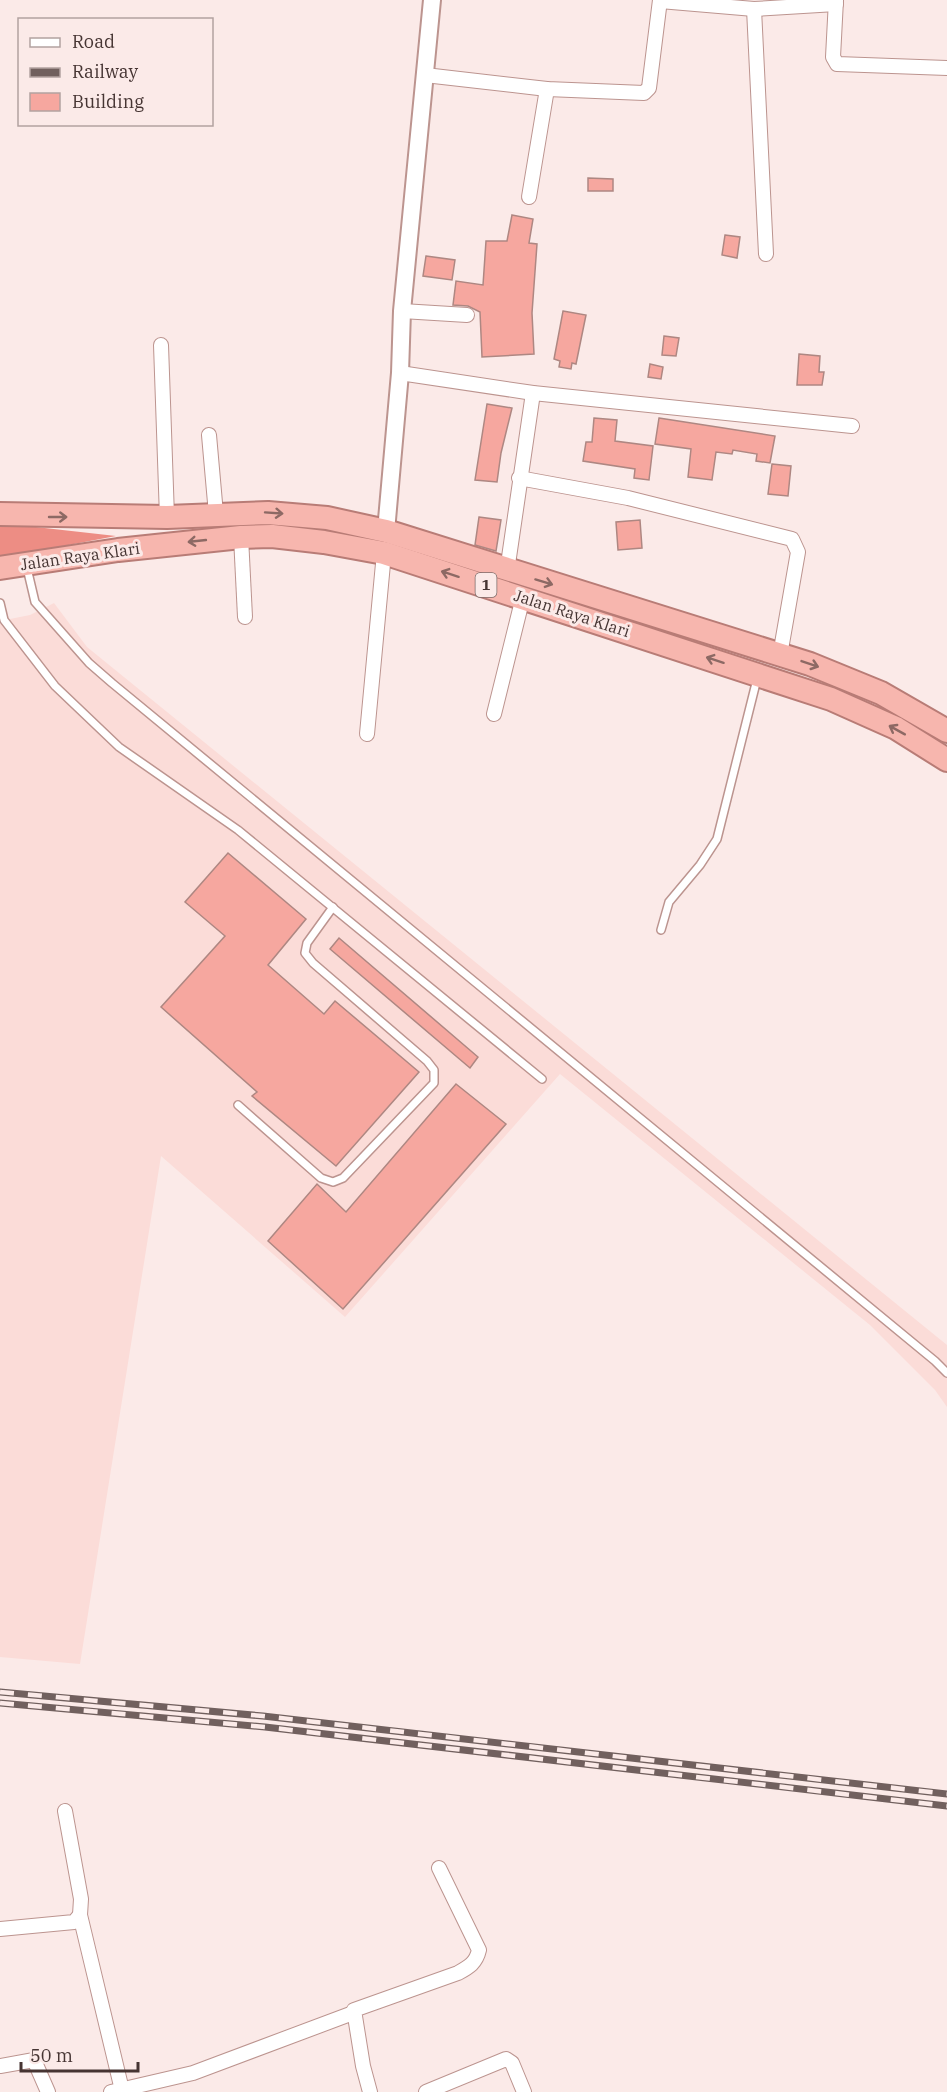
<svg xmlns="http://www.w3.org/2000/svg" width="947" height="2092" font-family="'IBM Plex Serif',serif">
<rect width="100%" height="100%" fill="#fbeae8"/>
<!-- built -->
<polygon fill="#fbdcd8" points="54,603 87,647 119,673 947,1345 947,1407 935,1390 870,1325 560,1074 345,1317 161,1156 80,1664 0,1657 0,621 30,615"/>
<!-- forest -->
<polygon fill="#ed8d84" points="0,523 116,536 0,558"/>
<!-- building -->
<g fill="#f6a79f" stroke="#ae8782" stroke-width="1.5">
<polygon points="588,178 613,179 613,191 588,191"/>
<polygon points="512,215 533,219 529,243 537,244 532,313 534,354 482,357 480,312 468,306 453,305 456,281 483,285 486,241 507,241"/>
<polygon points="725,235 740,237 737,258 722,255"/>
<polygon points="426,256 455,260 452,280 423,276"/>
<polygon points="563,311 586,315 576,364 572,363 571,369 559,367 560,361 554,359"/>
<polygon points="664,336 679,338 676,356 662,355"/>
<polygon points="799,354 820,356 819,372 824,372 822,385 797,385"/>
<polygon points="650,364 663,367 661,379 648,377"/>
<polygon points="487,404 512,408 501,453 497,482 475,480"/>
<polygon points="594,418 617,420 615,441 653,446 649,480 634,478 635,469 583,461 586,442 592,442"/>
<polygon points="659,418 775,436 770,463 756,461 757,454 733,450 732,454 716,452 712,480 688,477 691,449 655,444"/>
<polygon points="772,464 791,466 788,496 768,494"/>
<polygon points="479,517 501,520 496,551 475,545"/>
<polygon points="640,520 642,548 618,550 616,522"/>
<polygon points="228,853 306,919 268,965 324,1014 335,1001 419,1072 336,1166 252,1096 257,1092 161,1007 225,936 185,902"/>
<polygon points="339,938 478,1057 470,1068 330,949"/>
<polygon points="456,1084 506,1124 343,1309 268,1241 317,1184 346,1212"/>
</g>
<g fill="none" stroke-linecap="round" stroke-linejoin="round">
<defs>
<g id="service">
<polyline points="27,568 35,602 89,663 112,683 935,1361 947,1373"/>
<polyline points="0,603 4,620 55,686 119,747 238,830 542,1079"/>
<polyline points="661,930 669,902 700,865 717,839 757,679"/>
<polyline points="238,1105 321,1178 333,1182 343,1178 434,1083 434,1070 427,1061 313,963 305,953 307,943 333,907"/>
</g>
<g id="minor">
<polyline points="836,0 833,57 837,64 947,68"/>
<polyline points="660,1 754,9 836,4"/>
<polyline points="754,9 766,254"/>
<polyline points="425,75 547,89 644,93 649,88 660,0"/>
<polyline points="529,197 547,89"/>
<polyline points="402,311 467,315"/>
<polyline points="161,345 167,517"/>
<polyline points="400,373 533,393 852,426"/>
<polyline points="209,435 216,514"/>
<polyline points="519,478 628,498 792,539 798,552 780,655"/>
<polyline points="241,537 245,617"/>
<polyline points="507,571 533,393"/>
<polyline points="494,714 523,597"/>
<polyline points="367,734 384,553"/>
<polyline points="65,1811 81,1899 80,1915 122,2090"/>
<polyline points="0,1929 74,1922 80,1915"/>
<polyline points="0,2066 34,2060 48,2092"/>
<polyline points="111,2092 193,2073 353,2013"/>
<path d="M 370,2092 L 363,2066 L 354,2010 L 458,1973 C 469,1967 476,1963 479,1950 L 439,1868"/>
<polyline points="426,2092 506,2059 512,2063 524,2092"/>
</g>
<polyline id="tertiary" points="386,531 400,373 402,311 432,0"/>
<g id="trunk">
<polyline points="0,514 167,517 268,513 327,518 386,531 810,664 881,693 947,731"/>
<polyline points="0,568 118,550 241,537 272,536 324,542 384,553 831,699 896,728 947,760"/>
</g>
</defs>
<!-- service casing -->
<use href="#service" stroke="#bc948f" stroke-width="10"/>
<!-- minor casing -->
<use href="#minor" stroke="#bc948f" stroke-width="16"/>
<!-- tertiary casing -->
<use href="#tertiary" stroke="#bc948f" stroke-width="20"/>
<!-- trunk casing -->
<use href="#trunk" stroke="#b87c76" stroke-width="26"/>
<!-- service -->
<use href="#service" stroke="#fff" stroke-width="7"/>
<!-- minor -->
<use href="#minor" stroke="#fff" stroke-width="14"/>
<!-- tertiary -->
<use href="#tertiary" stroke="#fff" stroke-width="16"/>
<!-- trunk -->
<use href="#trunk" stroke="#f7b6ae" stroke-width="22"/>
<defs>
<g id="rail">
<polyline points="0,1692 263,1716 947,1794"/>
<polyline points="0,1703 265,1727 947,1806"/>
</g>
</defs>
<!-- rail casing -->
<use href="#rail" stroke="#71605e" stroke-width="7"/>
<!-- rail -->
<use href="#rail" stroke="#fbeae8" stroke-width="4.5" stroke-dasharray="14" stroke-linecap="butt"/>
</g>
<!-- one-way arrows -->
<defs><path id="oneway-shaft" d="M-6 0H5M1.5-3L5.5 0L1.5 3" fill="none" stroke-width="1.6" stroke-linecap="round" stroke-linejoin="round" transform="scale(1.5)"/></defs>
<g stroke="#8d6964">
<use href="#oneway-shaft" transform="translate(274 513) rotate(4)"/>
<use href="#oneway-shaft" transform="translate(58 517)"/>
<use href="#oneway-shaft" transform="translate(197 541) rotate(174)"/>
<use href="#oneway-shaft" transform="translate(450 574) rotate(-162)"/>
<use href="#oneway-shaft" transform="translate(544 582) rotate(17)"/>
<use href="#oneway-shaft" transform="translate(715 660) rotate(-162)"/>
<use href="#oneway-shaft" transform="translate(810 664) rotate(19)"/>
<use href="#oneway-shaft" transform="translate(897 730) rotate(-151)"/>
</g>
<g text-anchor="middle" stroke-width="6" stroke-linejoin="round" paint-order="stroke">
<!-- shield labels -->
<rect fill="#fbeae8" stroke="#7c6b69" stroke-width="1.5" x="475.5" y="573" width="21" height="24" rx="4.5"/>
<g font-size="15" font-weight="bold" fill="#463533">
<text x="486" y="590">1</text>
</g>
<!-- street labels -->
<g font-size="16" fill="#463533" stroke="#fbeae8">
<text transform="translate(80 556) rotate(-8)" y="6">Jalan Raya Klari</text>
<text transform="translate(572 613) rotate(18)" y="6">Jalan Raya Klari</text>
</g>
</g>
<!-- legend -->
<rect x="18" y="18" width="195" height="108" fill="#fbeae8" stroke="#b3a2a0" stroke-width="1.5"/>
<rect x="30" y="38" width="30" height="9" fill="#ffffff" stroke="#b3a2a0" stroke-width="1.5"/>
<text x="72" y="48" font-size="18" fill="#463533">Road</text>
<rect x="30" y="68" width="30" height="9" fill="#71605e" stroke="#b3a2a0" stroke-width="1.5"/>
<text x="72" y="78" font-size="18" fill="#463533">Railway</text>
<rect x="30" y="93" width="30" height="18" fill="#f6a79f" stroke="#b3a2a0" stroke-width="1.5"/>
<text x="72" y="108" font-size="18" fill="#463533">Building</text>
<!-- scale -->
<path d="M21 2062v9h117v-9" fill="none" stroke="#463533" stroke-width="3"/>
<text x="30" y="2062" font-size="18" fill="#463533" stroke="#fbeae8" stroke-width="4.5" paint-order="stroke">50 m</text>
</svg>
